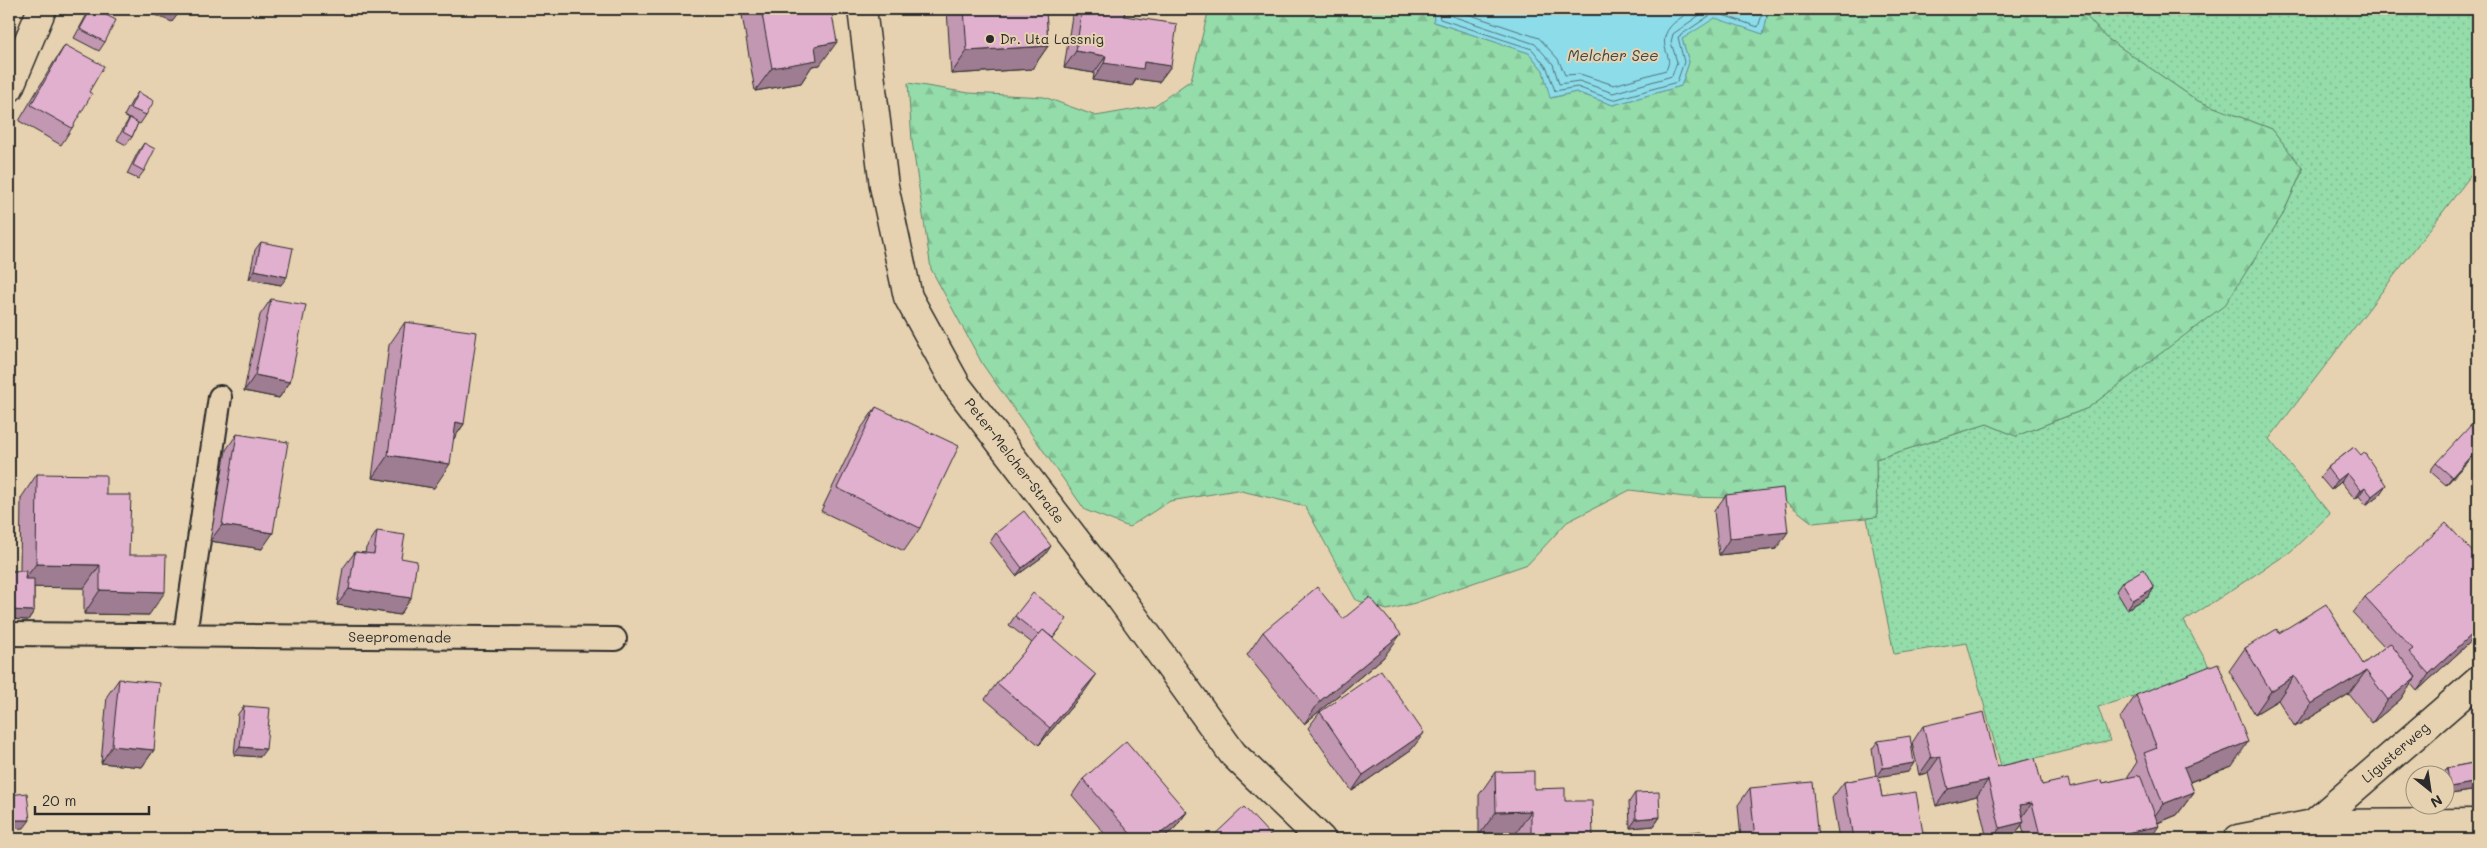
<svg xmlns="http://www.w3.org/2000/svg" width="2487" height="848" font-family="Mali,sans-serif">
<defs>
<pattern id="grass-dots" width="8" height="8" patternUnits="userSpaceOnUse" patternTransform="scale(1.25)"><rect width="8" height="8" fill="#94dcaa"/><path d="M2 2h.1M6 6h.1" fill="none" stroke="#80bd92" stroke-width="1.8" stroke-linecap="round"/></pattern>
<pattern id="forest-firs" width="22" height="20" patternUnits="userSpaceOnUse" patternTransform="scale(1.25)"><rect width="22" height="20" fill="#94dcaa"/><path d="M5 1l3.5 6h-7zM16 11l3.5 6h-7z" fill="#80bd92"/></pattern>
</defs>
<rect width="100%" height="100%" fill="#e6d2b0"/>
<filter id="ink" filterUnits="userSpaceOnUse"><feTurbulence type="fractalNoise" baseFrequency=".02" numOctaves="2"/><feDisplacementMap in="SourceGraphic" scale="10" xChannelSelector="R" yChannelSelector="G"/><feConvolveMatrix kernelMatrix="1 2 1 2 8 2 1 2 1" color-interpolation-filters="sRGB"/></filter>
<g filter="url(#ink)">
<!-- grass -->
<polygon fill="url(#grass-dots)" stroke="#60846a" points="2080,9 2478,9 2478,166 2269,439 2330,514 2290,552 2184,621 2212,672 2098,707 2110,741 2001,766 1967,643 1894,654 1867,518 1877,517 1876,459 1987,424 2016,436 2088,408 2224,305 2282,216 2303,170 2272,129 2198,101 2105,37"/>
<!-- forest -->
<polygon fill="url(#forest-firs)" stroke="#60846a" points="1209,9 1433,9 1434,22 1529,53 1543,70 1551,98 1576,92 1613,105 1681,86 1689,62 1682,39 1715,17 1763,34 1769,9 2080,9 2105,37 2198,101 2272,129 2303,169 2282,216 2225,305 2088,408 2016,436 1987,424 1876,459 1877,517 1813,523 1782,499 1685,497 1630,490 1567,522 1528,564 1415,603 1387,610 1356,600 1305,506 1237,490 1170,501 1129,527 1085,510 983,365 931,269 912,141 908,83 969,93 1044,97 1096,116 1154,106 1191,80"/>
<!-- water -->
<polygon fill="#8cdcea" stroke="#65959e" points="1433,9 1769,9 1763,34 1715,18 1682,39 1689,62 1681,86 1613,105 1576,92 1550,98 1543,70 1529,53 1434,22"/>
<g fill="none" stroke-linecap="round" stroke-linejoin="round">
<!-- shore -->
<g stroke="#527277" stroke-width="1">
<polyline points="1438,9 1440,19 1532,49 1547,68 1555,91 1577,87 1613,100 1677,82 1684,62 1678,37 1712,14 1717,13 1758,27 1764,9"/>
<polyline points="1444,9 1446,14 1535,44 1553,64 1559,84 1579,81 1613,93 1672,76 1677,62 1671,42 1673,34 1708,9"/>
<path d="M 1453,9 L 1539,38 L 1558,59 L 1565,75 L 1580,74 L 1614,85 L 1666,70 C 1670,62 1669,59 1666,51 C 1659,28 1678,20 1694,9"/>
</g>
<defs>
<g id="lane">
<path id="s1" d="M 9,634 L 615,639"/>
<polyline points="185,635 220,397"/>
</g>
<g id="street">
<path id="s2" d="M 862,9 L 884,186 L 908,297 L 957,386 L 1121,599 L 1233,754 L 1321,839"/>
<polyline points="9,88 42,9"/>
<path id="s3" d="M 2313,824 L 2478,681"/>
<polyline points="2238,839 2313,824 2478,823"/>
</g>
</defs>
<!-- lane casing -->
<use href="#lane" stroke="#2b2b2b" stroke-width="26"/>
<!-- street casing -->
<use href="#street" stroke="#2b2b2b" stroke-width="31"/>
<!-- lane -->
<use href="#lane" stroke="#e6d2b0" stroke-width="22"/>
<!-- street -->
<use href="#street" stroke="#e6d2b0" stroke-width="28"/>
</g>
<!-- wall -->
<g fill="#c297b2" stroke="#2b2b2b">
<polygon points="91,9 105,42 99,51 74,38 86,16"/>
<polygon points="182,9 191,9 189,12"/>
<polygon points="741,9 831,9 820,65 812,66 801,83 755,91"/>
<polygon points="947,9 1046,9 1048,46 1032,69 951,74"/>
<polygon points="1073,9 1125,9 1124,16 1171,66 1159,82 1137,79 1132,86 1093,80 1094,73 1064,68"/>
<polygon points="65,45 89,92 72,128 61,145 19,121 54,62"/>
<polygon points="138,92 146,115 140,124 138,123 132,137 126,145 117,140 124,127 129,119 124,116 132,101"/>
<polygon points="144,143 144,171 138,179 127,174 138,152"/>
<polygon points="261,242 281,285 249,279 255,250"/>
<polygon points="271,299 290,382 279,398 244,391 260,315"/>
<polygon points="405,322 464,424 453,440 434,488 372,478 389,345"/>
<polygon points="876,407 920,528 904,551 821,511 860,430"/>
<polygon points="2478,430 2478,450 2446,485 2430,471 2436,463"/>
<polygon points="237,434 262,549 210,541 226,450"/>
<polygon points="2354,447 2380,494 2366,505 2359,496 2355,499 2341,482 2331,490 2320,477 2327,468"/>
<polygon points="37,474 106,495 129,555 149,615 84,614 84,588 34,587 34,611 28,620 9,619 9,571 20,571 21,498"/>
<polygon points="1726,495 1776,549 1719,555 1714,511"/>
<polygon points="377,531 401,558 411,598 400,615 337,605 343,568 355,552 365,553 366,548"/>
<polygon points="996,533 1045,555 1016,576 990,542"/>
<polygon points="2122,582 2154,588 2148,597 2127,609 2116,591"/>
<polygon points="2365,597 2478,635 2417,691 2411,684 2400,700 2372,723 2349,694 2295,727 2278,700 2255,714 2229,671 2245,648 2279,633 2363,664 2385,647 2353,613"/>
<polygon points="1015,616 1061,628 1053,638 1085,691 1039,745 985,699 997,683 1032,643 1009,625"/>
<polygon points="1343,619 1384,657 1304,724 1247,655 1263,632"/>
<polygon points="119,679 154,750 142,767 101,763 107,696"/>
<polygon points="2136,695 2232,766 2190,782 2194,792 2177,815 2158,823 2150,839 2025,839 2022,825 2012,838 2009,839 1987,839 1977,796 1936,806 1928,773 1919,775 1912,743 1923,726 1997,767 2042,785 2070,787 2103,783 2128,778 2128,776 2137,762 2120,718"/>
<polygon points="244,706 260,757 234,755 238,714"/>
<polygon points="1320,712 1412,749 1352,791 1308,728"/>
<polygon points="1878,741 1908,772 1878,776 1882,797 1924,839 1839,839 1832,798 1844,782 1876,776 1872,749"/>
<polygon points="2478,762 2478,790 2444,795 2444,776 2442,776 2447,768"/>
<polygon points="1495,772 1534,789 1565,801 1593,839 1515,839 1515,835 1479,835 1479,795"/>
<polygon points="1083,779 1187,812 1175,828 1162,839 1109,839 1072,795"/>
<polygon points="1750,788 1818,839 1741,839 1738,805"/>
<polygon points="1635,793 1660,817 1654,826 1630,828 1629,802"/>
<polygon points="1609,834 1628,839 1606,839"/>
</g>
<!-- shaded-wall -->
<g fill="#9e7b91" stroke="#2b2b2b">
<polygon points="140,9 182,9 172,22"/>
<polygon points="837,42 820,65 812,66 801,83 755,91 772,68 815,46"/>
<polygon points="1048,46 1032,69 951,74 967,51"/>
<polygon points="1076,51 1106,56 1094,73 1064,68"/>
<polygon points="1144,62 1171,66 1159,82 1136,79 1132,86 1093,80 1104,63"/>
<polygon points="255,270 287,277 281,285 249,279"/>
<polygon points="255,375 290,382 279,398 244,391"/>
<polygon points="456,422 464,424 448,447"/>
<polygon points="2478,448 2478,450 2446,485 2452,477"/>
<polygon points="388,455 450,464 434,488 372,478"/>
<polygon points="2347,473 2341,482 2331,490 2337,481"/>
<polygon points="2386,485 2380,494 2366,505 2372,496"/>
<polygon points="2365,487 2359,496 2355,499 2361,490"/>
<polygon points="222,525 273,533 262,549 210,541"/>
<polygon points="1788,532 1776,549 1719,555 1730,538"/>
<polygon points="1051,546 1045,555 1016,576 1022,568"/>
<polygon points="36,564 100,565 84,588 19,587"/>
<polygon points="2154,588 2148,597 2127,609 2133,600"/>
<polygon points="349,589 411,598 400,615 337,605"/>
<polygon points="100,590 165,592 149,615 84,614"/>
<polygon points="9,610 34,611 28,620 9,619"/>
<polygon points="2478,629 2478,635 2417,691 2429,674"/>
<polygon points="1401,634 1384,657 1304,724 1320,701"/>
<polygon points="2366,671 2349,694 2295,727 2311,704"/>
<polygon points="1096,675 1085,691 1039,745 1050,728"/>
<polygon points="2294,676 2278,700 2255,714 2271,691"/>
<polygon points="2416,677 2400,700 2372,723 2388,700"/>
<polygon points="1424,733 1412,749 1352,791 1363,775"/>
<polygon points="2248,742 2232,766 2168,790 2184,767"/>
<polygon points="112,746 154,750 142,767 101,763"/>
<polygon points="240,747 266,749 260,757 234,755"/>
<polygon points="1940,756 1928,773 1919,775 1931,758"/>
<polygon points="1914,763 1908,772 1877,777 1883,768"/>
<polygon points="1988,780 1977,796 1936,806 1948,789"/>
<polygon points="2478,782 2478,790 2444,795 2450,787"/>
<polygon points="2194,792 2177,815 2147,827 2163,804"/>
<polygon points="2032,803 2021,819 2020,805"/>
<polygon points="1531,811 1515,835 1479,835 1496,812"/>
<polygon points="1187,812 1175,828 1162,839 1154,839"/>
<polygon points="1660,817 1654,826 1630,828 1636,819"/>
<polygon points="9,820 30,820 24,828 9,829"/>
<polygon points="2024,822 2012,838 2009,839 1992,839 2000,828"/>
<polygon points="2159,826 2150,839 2099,839"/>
</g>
<!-- building -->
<g fill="#e2b0cf" stroke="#2b2b2b">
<polygon points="91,9 94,9 116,20 105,42 80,29"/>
<polygon points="761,9 831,9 837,42 815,46 817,60 772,68"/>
<polygon points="964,9 1046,9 1048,46 967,51"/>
<polygon points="1082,9 1125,9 1124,16 1177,24 1171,66 1144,62 1143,69 1104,63 1106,56 1076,51"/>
<polygon points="65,45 104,66 89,92 92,94 72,128 31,105"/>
<polygon points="138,92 154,101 146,115 130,108"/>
<polygon points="130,118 138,123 132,137 123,132"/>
<polygon points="144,143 155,149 144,171 133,165"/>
<polygon points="261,242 293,248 287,277 255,270"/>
<polygon points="271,299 306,305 290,382 255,375"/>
<polygon points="405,322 477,332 464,424 456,422 450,464 388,455"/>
<polygon points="876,407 959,446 920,528 837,488"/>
<polygon points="2472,424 2478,430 2478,448 2452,477 2436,463"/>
<polygon points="237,434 288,442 273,533 222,525"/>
<polygon points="2354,447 2361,455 2364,452 2386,485 2372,496 2365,487 2361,490 2347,473 2337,481 2327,468"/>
<polygon points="37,474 106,475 106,495 131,495 129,555 166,555 165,592 100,590 100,565 36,564"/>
<polygon points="1783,488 1788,532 1730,538 1726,495"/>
<polygon points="1024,511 1051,546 1022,568 996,533"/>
<polygon points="2446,523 2478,558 2478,629 2429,674 2409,652 2413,649 2365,597"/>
<polygon points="377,531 405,535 401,558 417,561 411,598 349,589 355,552 374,554"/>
<polygon points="2144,569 2154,588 2133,600 2122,582"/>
<polygon points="9,571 26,571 25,579 34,579 34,611 9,610"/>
<polygon points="1317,587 1343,619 1370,597 1401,634 1320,701 1263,632"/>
<polygon points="1033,593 1067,619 1053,638 1043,630 1039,635 1015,616"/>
<polygon points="2326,604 2363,664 2390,643 2416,677 2388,700 2366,671 2311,704 2294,676 2271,691 2245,648 2277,629 2279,633"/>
<polygon points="1043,630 1096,675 1050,728 997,683"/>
<polygon points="2218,663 2248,742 2184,767 2194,792 2163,804 2144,753 2157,748 2136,695"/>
<polygon points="1381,670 1424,733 1363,775 1320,712"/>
<polygon points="119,679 160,683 154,750 112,746"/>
<polygon points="244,706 270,708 266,749 240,747"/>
<polygon points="1984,712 1997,767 2035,758 2042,785 2068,779 2070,787 2102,780 2103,783 2140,775 2159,826 2099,839 2041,839 2032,803 2020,805 2024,822 2000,828 1988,780 1948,789 1940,756 1931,758 1923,726"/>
<polygon points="1910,736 1914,763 1883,768 1878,741"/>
<polygon points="1126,741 1187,812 1154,839 1135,839 1083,779"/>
<polygon points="2478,762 2478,782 2450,787 2447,768"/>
<polygon points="1534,771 1534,789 1565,788 1565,801 1592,801 1593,839 1531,839 1531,811 1496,812 1495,772"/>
<polygon points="1878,775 1882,797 1916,792 1924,839 1853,839 1844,782"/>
<polygon points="1812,782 1818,839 1755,839 1750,788"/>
<polygon points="1659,792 1660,817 1636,819 1635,793"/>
<polygon points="27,793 30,820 9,820 9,795"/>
<polygon points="1244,807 1274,839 1210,839"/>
<polygon points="1701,831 1702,839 1642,839 1642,837"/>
<polygon points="1628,833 1628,839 1609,839 1609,834"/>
</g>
</g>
<!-- markers -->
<circle fill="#2b2b2b" stroke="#e6d2b0" stroke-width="2" cx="990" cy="39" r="5"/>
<g text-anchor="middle" stroke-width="4" stroke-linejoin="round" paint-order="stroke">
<!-- poi labels -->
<g font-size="14" fill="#2b2b2b" stroke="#e6d2b0" text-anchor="start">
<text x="1000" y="44">Dr. Uta Lassnig</text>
</g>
<!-- street labels -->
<g font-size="14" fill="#2b2b2b" stroke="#e6d2b0">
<text dy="5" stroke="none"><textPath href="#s2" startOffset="488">Peter-Melcher-Straße</textPath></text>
<text dy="5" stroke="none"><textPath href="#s1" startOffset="391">Seepromenade</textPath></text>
<text dy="5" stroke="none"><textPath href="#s3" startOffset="109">Ligusterweg</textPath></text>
</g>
<!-- water labels -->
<g font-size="15" font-style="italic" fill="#3a4648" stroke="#e6d2b0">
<text x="1613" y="61">Melcher See</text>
</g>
</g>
<!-- margin -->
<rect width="2487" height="848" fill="none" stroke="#e6d2b0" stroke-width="30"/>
<rect x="15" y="15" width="2457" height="818" fill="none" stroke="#2b2b2b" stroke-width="2" filter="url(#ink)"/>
<!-- north arrow -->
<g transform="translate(2430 790) rotate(150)"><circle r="24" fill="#e6d2b0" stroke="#9b8f7b"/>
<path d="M0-4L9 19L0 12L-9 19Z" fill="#2b2b2b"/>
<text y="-8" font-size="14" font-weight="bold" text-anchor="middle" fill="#2b2b2b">N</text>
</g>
<!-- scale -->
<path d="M35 806v8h114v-8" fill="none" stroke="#2b2b2b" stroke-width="2.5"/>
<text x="42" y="806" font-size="15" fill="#2b2b2b" stroke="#e6d2b0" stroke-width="4" paint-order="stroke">20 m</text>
</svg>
